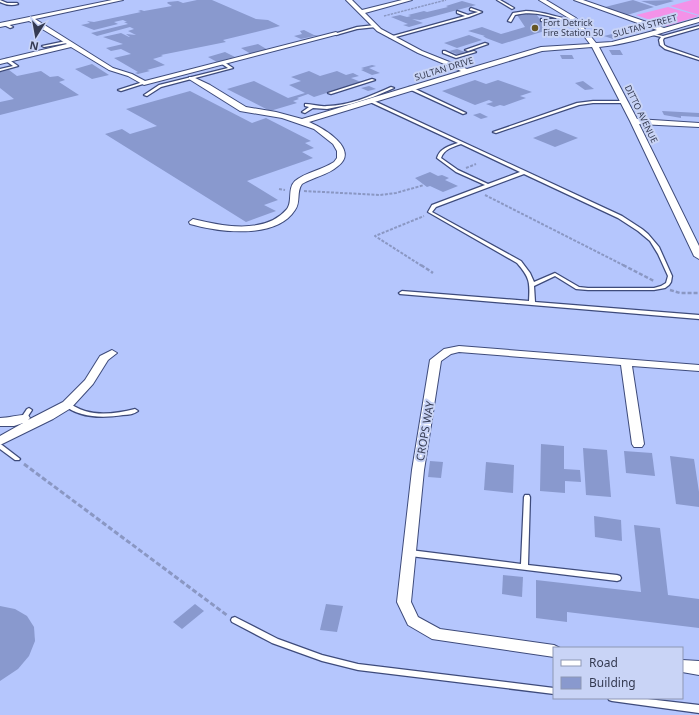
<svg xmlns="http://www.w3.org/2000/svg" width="699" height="715" font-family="'Noto Sans',sans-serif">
<rect width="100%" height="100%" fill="#b5c6fd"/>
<!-- green -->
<g fill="#f392e8">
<polygon points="692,0 699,0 699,15 670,6"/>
<polygon points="668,7 699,16 667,26 636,15"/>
</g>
<!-- building -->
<g fill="#8999ce">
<polygon points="197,0 212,0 256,19 268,20 280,26 223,40 226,42 161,55 163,56 153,59 165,65 147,70 150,71 138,74 135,73 138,72 114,58 131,54 121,49 111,51 106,48 123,44 103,37 121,33 129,37 130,37 126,34 136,35 128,31 134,29 130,27 97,36 91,33 128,24 124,22 127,22 123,20 114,22 118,24 94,30 81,25 90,23 87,21 94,22 141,12 138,11 141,10 144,11 172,6 167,3 168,2 178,1 183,3"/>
<polygon points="633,0 654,7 627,15 605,7"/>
<polygon points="670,0 674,1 656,6 641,1"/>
<polygon points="462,1 476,5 420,20 412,19 423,23 409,27 403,25 408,24 391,17 400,15 407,17 411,16 408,15 424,11 427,12 448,7 446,6"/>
<polygon points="526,13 536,14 546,27 551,29 502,44 486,38 483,36 485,36 468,31 482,27 501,34 525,27 517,15 527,15"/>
<polygon points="635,25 648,29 613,39 604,36 632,29 627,27"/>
<polygon points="304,30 314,35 319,35 301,39 294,36 302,34 300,31"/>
<polygon points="469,35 482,40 457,48 444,43"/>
<polygon points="258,44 268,50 251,54 241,48"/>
<polygon points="457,49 468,53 459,55 449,51"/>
<polygon points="609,50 620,50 623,55 612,55"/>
<polygon points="225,52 235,57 217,62 208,57"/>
<polygon points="560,55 572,55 574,59 562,59"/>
<polygon points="92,64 109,75 92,79 75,69"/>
<polygon points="372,65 376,66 369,68 380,73 372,75 361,70 364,69 361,68"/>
<polygon points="9,70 17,76 41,71 50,77 58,76 65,80 59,82 79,95 0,115 0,102 14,99 0,88 0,72"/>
<polygon points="309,71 320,76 337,71 346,75 353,73 359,76 351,78 361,82 314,97 308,94 297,98 299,99 293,101 297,103 270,111 227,89 254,81 288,98 305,93 289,85 301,81 291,77"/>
<polygon points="475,80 486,84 498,80 532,92 520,96 526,98 504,106 500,105 494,107 486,104 493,102 489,100 475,105 442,91"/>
<polygon points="583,81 594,89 585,90 575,83"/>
<polygon points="369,86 376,89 368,91 361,88"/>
<polygon points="190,91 252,123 266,118 311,141 305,143 314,148 302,152 313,158 247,181 278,200 264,205 276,211 246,222 105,134 122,129 130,134 157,126 126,109"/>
<polygon points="662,111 699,113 699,117 681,116 681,118 664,115"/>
<polygon points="480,113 488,117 481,119 473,115"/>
<polygon points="556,129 578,138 555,147 533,138"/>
<polygon points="430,172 438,176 442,175 449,178 445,180 458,186 443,192 430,186 427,187 415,178"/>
<polygon points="541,444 564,446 564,469 580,470 581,482 565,481 565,493 540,491"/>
<polygon points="583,448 607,450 611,497 586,495"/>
<polygon points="624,451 652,453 655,476 626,473"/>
<polygon points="670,456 694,459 699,492 699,507 676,504"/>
<polygon points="430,461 443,462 441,478 428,477"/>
<polygon points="486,462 514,465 513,493 484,490"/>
<polygon points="594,516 621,520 622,541 595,537"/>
<polygon points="634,525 660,528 668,595 699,599 699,628 567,612 567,622 536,618 536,580 641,592"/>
<polygon points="503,575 523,577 522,597 502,594"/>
<polygon points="195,604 204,611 182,629 173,622"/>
<polygon points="326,604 343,606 337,632 320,630"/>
<polygon points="0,606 15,609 27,616 34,627 35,641 29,656 18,669 0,681"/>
</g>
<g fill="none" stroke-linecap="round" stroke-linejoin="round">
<defs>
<g id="service">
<path d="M 0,0 L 7,3 L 17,3 L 18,4 C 12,6 6,5 0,2 Z"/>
<polygon points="497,0 500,0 514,8 512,9"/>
<polygon points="471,8 482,12 469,17 392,38 389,37 465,16 457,13 457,11 468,15 478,12 470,10 470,9"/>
<path d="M 526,11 C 539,11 550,15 563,18 C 567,19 572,18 575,19 L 574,20 L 542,21 L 541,21 L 541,19 L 559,19 C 544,14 530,11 515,15 L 511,22 L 508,21 L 513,13 Z"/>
<polygon points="4,23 6,23 13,27 10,28 4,25"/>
<polygon points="375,25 376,25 376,27 357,29 336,35 334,34 357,27"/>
<polygon points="699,26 699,28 664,38 663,40 664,45 667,47 699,58 699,60 665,49 660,45 659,40 661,37 649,34 651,33 663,36"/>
<polygon points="66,41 67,41 67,43 44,47 42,46"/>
<polygon points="485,43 488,44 468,51 465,50"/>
<polygon points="443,51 445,51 456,56 474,51 476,52 456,58 443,53"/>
<polygon points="6,59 8,59 18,66 0,71 0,69 13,66 6,61"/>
<polygon points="222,62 224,62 233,68 161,87 147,96 144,95 159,85 228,68 222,64"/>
<polygon points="372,79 375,80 331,94 328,93"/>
<polygon points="143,82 146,83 121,91 118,90"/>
<path d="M 391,87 L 394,88 L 373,97 L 351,104 L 327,109 L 313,108 L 305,113 L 302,112 L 309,107 L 305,106 L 305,104 C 312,104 319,107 327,106 C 349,106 370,96 391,87 Z"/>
<polygon points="409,87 411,87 466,113 463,114 409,89"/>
<path d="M 370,100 L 372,100 L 622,216 L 642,229 L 648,234 L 659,247 L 672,276 L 671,282 L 669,285 L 665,288 L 654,290 L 588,290 L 576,289 L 555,276 L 534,286 L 535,302 L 699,315 L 699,319 L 400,294 L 399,293 L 402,291 L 529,301 C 530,282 530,278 517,263 L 428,212 L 432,205 L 485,185 L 456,172 L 437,158 C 440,148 449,146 458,143 L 370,102 ZM 461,144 L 520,172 L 488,184 L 458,170 L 441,158 C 444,149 453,147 461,144 ZM 524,174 L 618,218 L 638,231 L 650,241 L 658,254 L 668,276 L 666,283 L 661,286 L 654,288 L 588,288 L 579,287 L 555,273 L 534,282 L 530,273 L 521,261 L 432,212 L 436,207 Z"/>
<polygon points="593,101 625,101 627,102 625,103 593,103 579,105 496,133 493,132 577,103"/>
<path d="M 67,403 C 73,405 78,409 85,411 C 101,416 119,413 135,409 L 138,411 C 134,414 128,415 123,415 C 104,418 79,418 64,405 Z"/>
<polygon points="29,408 32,410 26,419 24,420 22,419 21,418 27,409"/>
<polygon points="0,444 2,445 19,458 20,459 19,460 15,460 0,449"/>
<polygon points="525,495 529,495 530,497 528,565 617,575 620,576 621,578 620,580 617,581 410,556 408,555 407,553 408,551 410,550 521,564 524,497"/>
<polygon points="235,617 278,639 322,655 358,664 554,688 554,694 358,670 322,661 272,643 232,622 231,620 232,618"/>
<polygon points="608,698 639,698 699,705 699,713 612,701 609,700"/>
</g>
<g id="minor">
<polygon points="112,0 123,0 35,19 113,68 132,74 145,81 336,32 339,34 144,85 128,76 109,70 71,47 0,64 0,60 67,44 29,21 0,27 0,23"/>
<path d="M 346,0 L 352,0 L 362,10 L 402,0 L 412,0 L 365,13 L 381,29 L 422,51 L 467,69 L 541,47 L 590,44 L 572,20 L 539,0 L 546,0 L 576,18 L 596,43 L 612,42 L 657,30 L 574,0 L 583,0 L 664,28 L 699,18 L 699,22 C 666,31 632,44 599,47 L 637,119 L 699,123 L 699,127 L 639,124 L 699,246 L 699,259 L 694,256 L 630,121 L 592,47 L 542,51 L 309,122 C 323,128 360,149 338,166 C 328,175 314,177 302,184 C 296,192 301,202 295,210 C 276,240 218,232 190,224 L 189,222 L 193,219 C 221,226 265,235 287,209 C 293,201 287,189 295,181 C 306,172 322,170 334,162 L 337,158 L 337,151 L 333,144 L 314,129 L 282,118 L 240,111 L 189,79 L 189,77 L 193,77 L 210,85 L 246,107 L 276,112 L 302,119 L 461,71 L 418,53 L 377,31 Z"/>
<polygon points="459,346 699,365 699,371 632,366 644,444 642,447 634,447 632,444 621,365 459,352 451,354 441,361 424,470 411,602 418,617 440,629 554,645 560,648 554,648 554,657 432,639 408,625 397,602 412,470 430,360 444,349"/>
<path d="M 112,350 L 117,353 L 108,360 L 93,384 L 71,408 L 53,419 L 0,445 L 0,436 L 23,423 L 14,426 L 0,426 L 0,418 C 9,418 22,414 28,415 L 30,418 L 28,420 L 63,402 L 85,380 L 100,356 Z"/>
<polygon points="682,660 699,661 699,675 682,672"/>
</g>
</defs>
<!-- service casing -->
<use href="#service" stroke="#3e4b7b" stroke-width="2.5"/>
<!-- minor casing -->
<use href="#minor" stroke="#3e4b7b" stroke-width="2"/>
<!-- path-far3 -->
<polyline stroke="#8a97c3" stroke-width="1.5" stroke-dasharray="2.5 1" stroke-linecap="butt" points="384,16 446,0"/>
<!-- path-far2 -->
<g stroke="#8a97c3" stroke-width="2" stroke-dasharray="3 1.5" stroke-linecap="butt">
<polyline points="466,168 476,164"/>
<polyline points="279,189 285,190"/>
<polyline points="304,191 380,195 396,193 424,185"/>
<polyline points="485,195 625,266"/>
<polyline points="422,266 375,236 424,216"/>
</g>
<!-- path-far1 -->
<g stroke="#8a97c3" stroke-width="2.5" stroke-dasharray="4 2" stroke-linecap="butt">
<polyline points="421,265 433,273"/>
<polyline points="623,265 654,281"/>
<polyline points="670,290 680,293 699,293"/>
</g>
<!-- path -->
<polyline stroke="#8a97c3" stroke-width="3" stroke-dasharray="5 2.5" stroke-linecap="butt" points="24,464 228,616"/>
<!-- service -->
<use href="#service" fill="#fff" fill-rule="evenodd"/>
<!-- minor -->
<use href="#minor" fill="#fff" fill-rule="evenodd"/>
</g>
<!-- markers -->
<circle fill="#665623" stroke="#c9d4f6" stroke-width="1.5" cx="535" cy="28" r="4"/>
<g text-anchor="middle" stroke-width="4" stroke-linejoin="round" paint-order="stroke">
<!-- far-poi labels -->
<g font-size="9" fill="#353b52" stroke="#c9d4f6" text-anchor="start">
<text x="543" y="26">Fort Detrick<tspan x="543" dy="10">Fire Station 50</tspan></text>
</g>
<!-- far-street labels -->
<g font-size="9" fill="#353b52" stroke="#c9d4f6">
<text transform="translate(645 26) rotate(-15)" y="3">SULTAN STREET</text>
<text transform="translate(444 69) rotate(-17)" y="3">SULTAN DRIVE</text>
<text transform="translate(641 114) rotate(64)" y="3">DITTO AVENUE</text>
</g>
<!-- street labels -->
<g font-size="11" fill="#353b52" stroke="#c9d4f6">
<text transform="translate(425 431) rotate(-80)" y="4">CROPS WAY</text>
</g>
</g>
<!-- legend -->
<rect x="553" y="647" width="130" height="52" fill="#c9d4f6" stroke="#8e97b4"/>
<rect x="561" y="660" width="20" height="6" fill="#ffffff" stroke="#8e97b4"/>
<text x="589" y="667" font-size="12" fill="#353b52">Road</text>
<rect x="561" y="677" width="20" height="12" fill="#8999ce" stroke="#8e97b4"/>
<text x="589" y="687" font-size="12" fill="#353b52">Building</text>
<!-- north arrow -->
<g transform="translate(36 36) rotate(191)" stroke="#c9d4f6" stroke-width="3" paint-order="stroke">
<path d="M0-3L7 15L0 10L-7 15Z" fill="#353b52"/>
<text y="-6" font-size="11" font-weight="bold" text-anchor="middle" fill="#353b52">N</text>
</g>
</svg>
